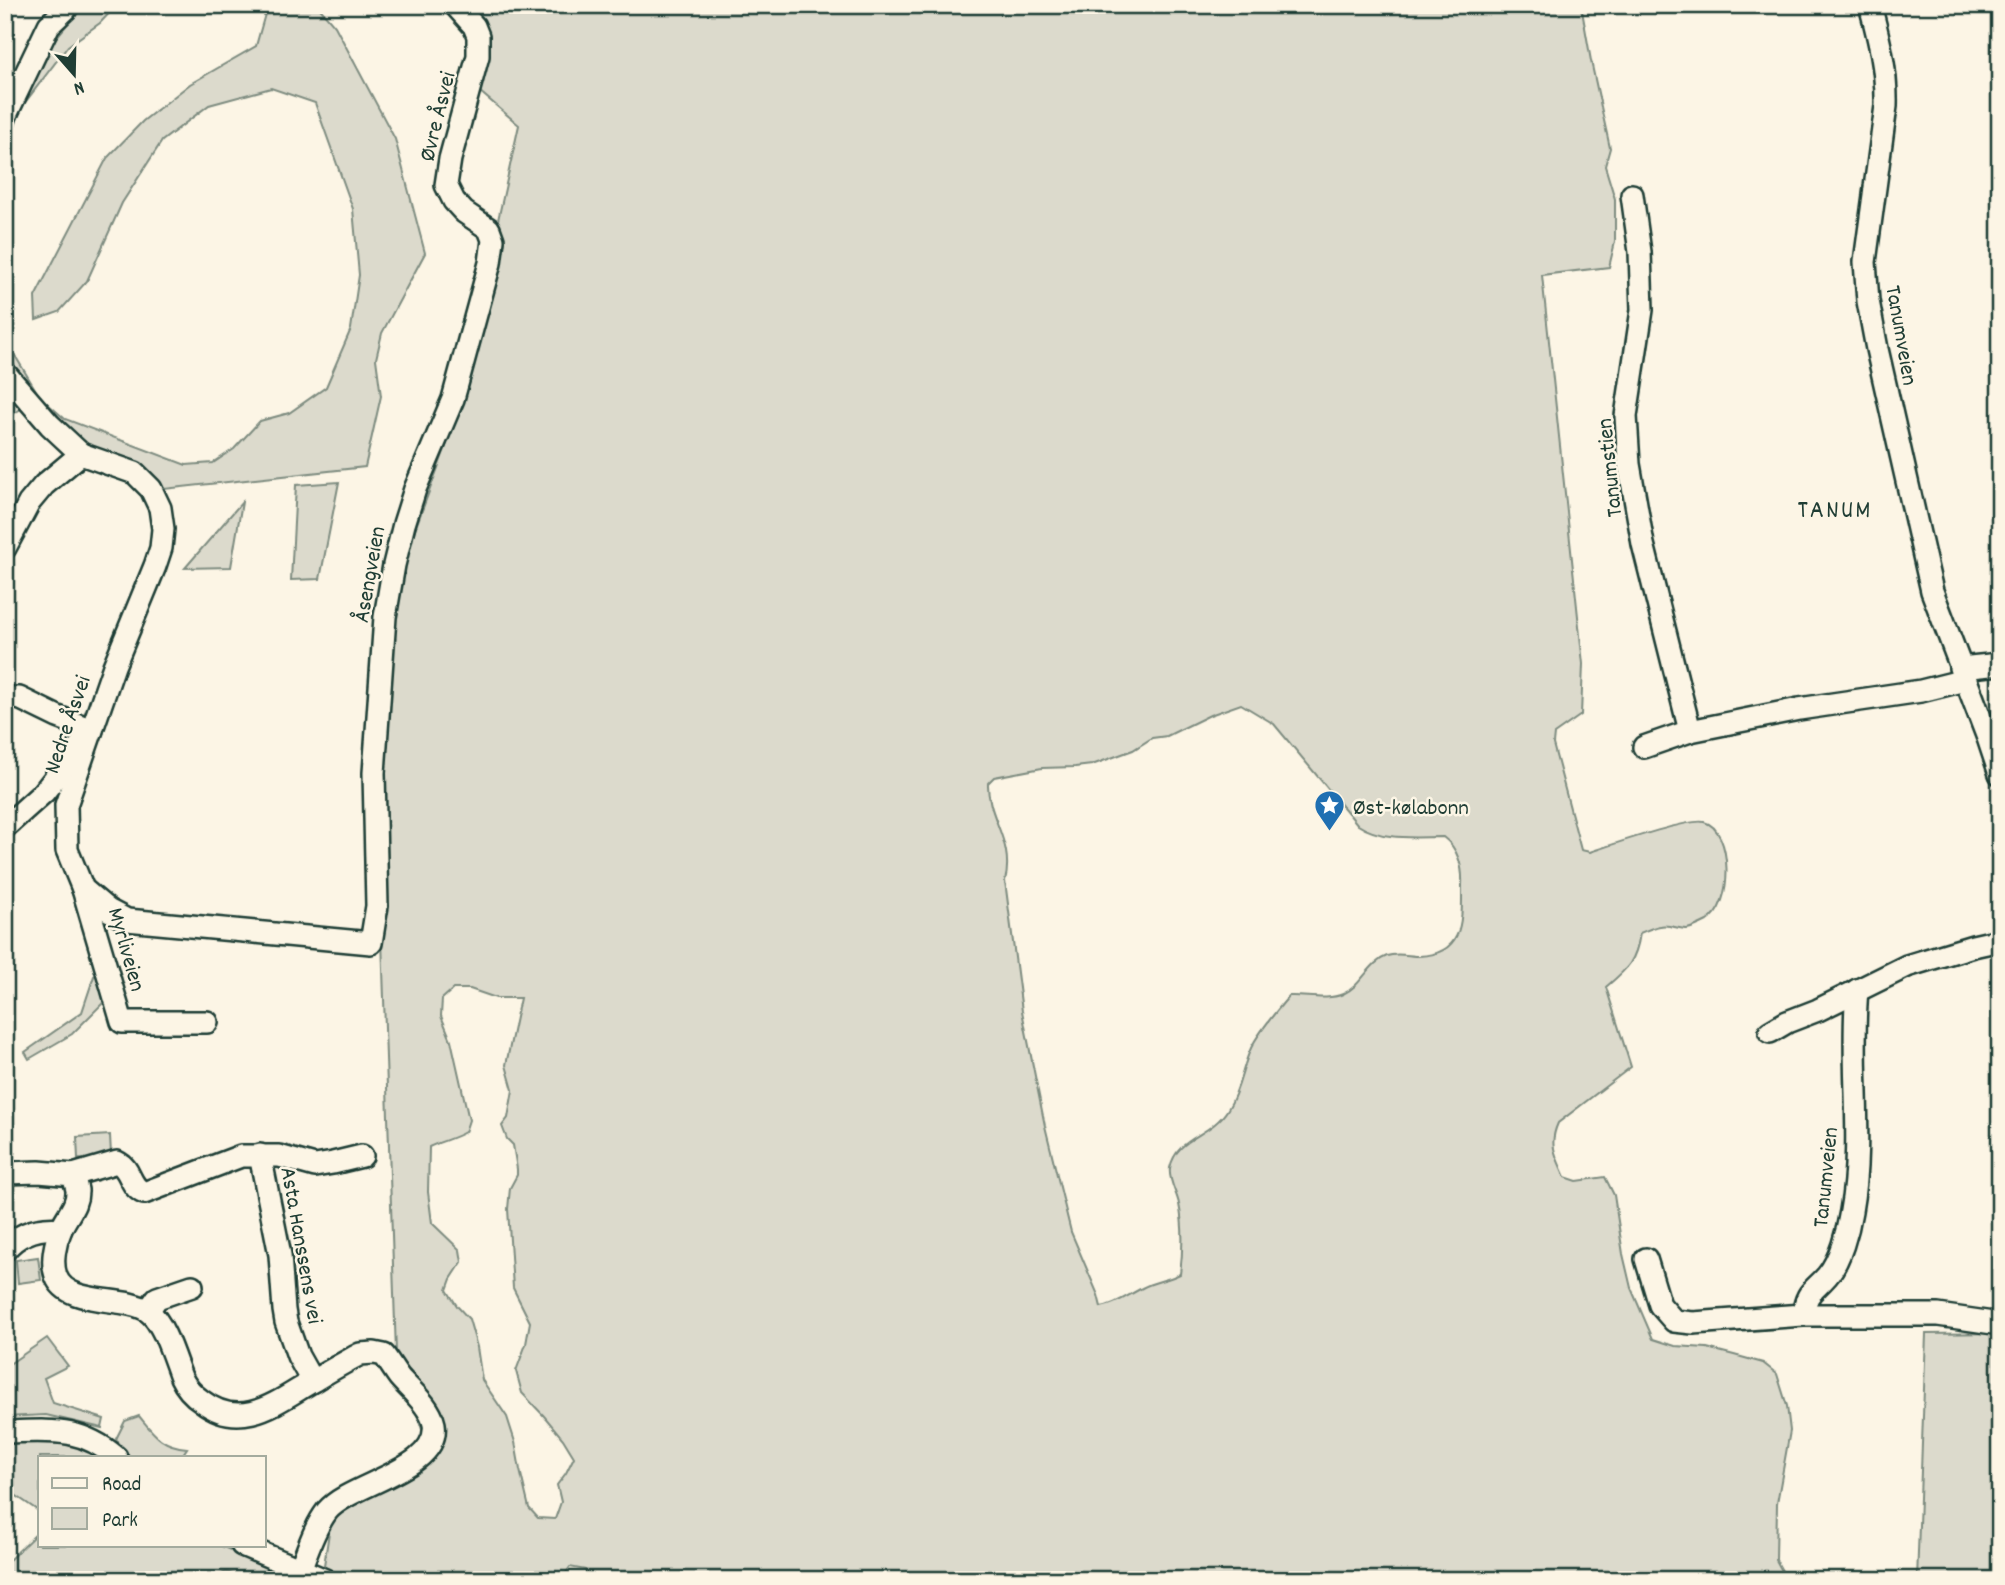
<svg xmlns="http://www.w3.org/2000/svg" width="2005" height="1585" font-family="Dekko,sans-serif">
<rect width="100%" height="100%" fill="#fcf5e5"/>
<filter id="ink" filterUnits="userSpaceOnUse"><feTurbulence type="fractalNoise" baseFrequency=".0143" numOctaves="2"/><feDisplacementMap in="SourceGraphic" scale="14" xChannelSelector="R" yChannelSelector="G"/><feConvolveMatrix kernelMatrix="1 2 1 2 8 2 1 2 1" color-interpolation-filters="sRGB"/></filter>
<g filter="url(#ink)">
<!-- green -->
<g fill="#dcdacc" stroke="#7e8c80" stroke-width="2" fill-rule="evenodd">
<polygon points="83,5 117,5 100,23 68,46 21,108 5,158 5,100"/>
<polygon points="259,5 317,5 335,26 395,139 425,253 382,333 376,359 381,396 365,467 164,489 149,474 84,445 40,397 5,419 5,339 40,397 65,419 186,465 213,463 234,449 260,421 289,413 326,387 351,329 359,275 353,209 315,103 271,88 209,105 162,141 122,203 87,281 59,312 36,320 35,297 107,158 143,121 190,84 256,46 265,14"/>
<path d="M 476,5 L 1581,5 L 1591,61 L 1610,148 L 1605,166 L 1615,199 L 1615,242 L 1609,267 L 1542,275 L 1583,664 L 1581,715 L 1554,734 L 1553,744 L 1581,850 L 1590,852 C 1611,845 1688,818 1704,822 C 1733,829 1734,906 1707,921 C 1701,924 1693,928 1687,929 C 1678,929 1669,924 1660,926 C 1653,927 1646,931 1640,933 C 1636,962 1627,969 1606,987 L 1631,1067 L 1558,1123 C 1548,1145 1556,1156 1565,1177 L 1577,1181 L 1605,1177 L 1614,1195 L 1623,1254 L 1631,1288 L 1653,1339 L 1675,1346 L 1707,1348 L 1734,1355 L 1763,1363 L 1777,1374 L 1787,1406 L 1790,1431 L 1777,1503 L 1776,1560 L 1787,1580 L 594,1580 L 585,1570 L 570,1567 L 561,1580 L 339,1580 L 323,1572 L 333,1506 L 429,1450 L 396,1353 L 372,644 L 451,433 L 519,125 L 479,91 ZM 1241,704 L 1274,724 L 1358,825 C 1382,841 1415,837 1443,837 C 1458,848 1463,867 1462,885 C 1462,920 1465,954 1419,956 C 1409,956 1397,952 1387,956 C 1368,963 1362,986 1343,994 C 1327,1001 1306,995 1289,996 C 1278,1009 1258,1033 1251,1048 C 1242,1068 1240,1090 1228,1109 C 1211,1137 1177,1136 1170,1168 C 1168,1180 1177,1193 1179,1204 C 1184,1228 1183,1251 1180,1274 C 1168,1280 1153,1282 1142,1288 C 1128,1295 1117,1304 1101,1307 L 1098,1295 L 1071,1232 L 1045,1126 L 1022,1011 L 1005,881 C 1015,842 987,818 988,783 L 994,777 L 1042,768 L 1075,767 L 1092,765 L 1133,750 L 1152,738 L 1167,736 L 1210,715 ZM 453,989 L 470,989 L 496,998 L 520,998 L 506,1065 L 513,1090 L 508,1118 L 502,1126 L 507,1139 L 513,1145 L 517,1169 L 517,1175 L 510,1188 L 508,1209 L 513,1288 L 530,1322 L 526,1344 L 516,1371 L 522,1393 L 544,1416 L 563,1439 L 574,1457 L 566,1473 L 557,1485 L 561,1502 L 555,1519 L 538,1518 L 529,1508 L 520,1470 L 515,1442 L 507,1417 L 482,1380 L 477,1347 L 469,1319 L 457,1306 L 447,1290 L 451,1279 L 462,1262 L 460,1250 L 432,1223 L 428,1192 L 429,1147 C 441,1141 453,1139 465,1132 L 469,1120 L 451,1040 L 441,1016 L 442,999 Z"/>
<polygon points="339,482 320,579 291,580 296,485"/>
<polygon points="242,502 231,567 185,568"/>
<polygon points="101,972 107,999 72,1034 29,1059 25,1052 82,1012 94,976"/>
<polygon points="110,1135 111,1155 88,1160 78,1159 77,1137"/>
<polygon points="38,1257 41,1280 18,1283 16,1260"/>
<polygon points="2000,1333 2000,1580 1917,1580 1926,1334"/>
<polygon points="47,1338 68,1366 44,1378 53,1403 104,1419 102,1428 46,1415 5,1417 5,1367"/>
<path d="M 139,1416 C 154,1434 161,1446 187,1448 L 181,1457 L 130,1457 L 116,1439 L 125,1421 Z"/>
<polygon points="5,1441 64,1443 88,1449 95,1457 40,1457 40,1512 5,1488"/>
<polygon points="40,1530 40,1545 219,1545 298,1580 254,1580 226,1572 208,1580 17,1580 5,1569 5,1564"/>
</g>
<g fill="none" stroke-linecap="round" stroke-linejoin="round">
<defs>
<g id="minor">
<path d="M 1870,5 C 1879,39 1887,71 1886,106 L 1865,262 L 1868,301 L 1877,349 L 1932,591 L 1988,738 L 2000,774"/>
<polyline points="5,117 49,25 66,9"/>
<polyline points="1632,195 1640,252 1642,310 1626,416 1629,464 1643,544 1690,731"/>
<polyline points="5,373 50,425 81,454"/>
<polyline points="5,548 29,503 44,485 81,454 135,473 151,489 160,508 163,529 161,548 155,566 114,666 66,805 67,850 83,889 108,910 127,920 371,943 377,906 374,773 385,617 394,565 404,524 415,489 453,399 490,263 493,240 489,229 464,212 454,201 446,185 450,159 478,56 478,36 474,26 455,5"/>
<polyline points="1960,668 2000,664"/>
<polyline points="5,698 19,698 58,717 92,730 44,792 5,827"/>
<polyline points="1644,747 1690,731 1799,709 1921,691 1965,680"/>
<polyline points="83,889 122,1022 207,1022"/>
<polyline points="1770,1032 1787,1022 1818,1010 1907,966 1973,946 2000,940"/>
<polyline points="260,1155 280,1255 284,1310 286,1322 298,1356 312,1381"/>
<path d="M 5,1173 L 39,1172 L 73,1175 C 74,1180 76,1185 77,1190 C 78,1206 66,1216 61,1229 C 55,1243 51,1262 56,1276 C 67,1307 124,1295 148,1311 C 164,1323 174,1359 181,1377 C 186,1388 193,1395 202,1401 C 242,1432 278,1401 313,1381 C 329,1371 344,1363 360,1354 L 374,1353 L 384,1355 C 389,1362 394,1370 399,1377 C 411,1391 430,1406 434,1424 C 441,1470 350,1483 327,1511 C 314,1528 308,1550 300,1569"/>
<path d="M 73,1175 L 117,1162 C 132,1169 128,1186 144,1193 L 241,1156 L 279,1156 L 315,1166 L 333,1163 L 362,1156"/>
<path d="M 5,1250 C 19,1233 39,1227 61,1229"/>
<polyline points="1646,1259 1660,1305 1674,1321 1693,1323 1803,1315 1938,1315 2000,1324"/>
<polyline points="148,1311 157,1298 192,1286"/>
<path d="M 1803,1315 C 1807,1290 1812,1293 1827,1276 C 1840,1261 1848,1230 1851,1211 C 1864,1138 1850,1064 1857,990"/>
<path d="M 5,1432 C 50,1431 80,1426 116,1457"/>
<polyline points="242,1545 325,1580"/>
</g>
</defs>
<!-- minor casing -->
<use href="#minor" stroke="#1f3d34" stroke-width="26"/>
<!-- minor -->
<use href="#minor" stroke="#fcf5e5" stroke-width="21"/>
</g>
</g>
<!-- icons -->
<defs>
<symbol id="sight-pin" viewBox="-11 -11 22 30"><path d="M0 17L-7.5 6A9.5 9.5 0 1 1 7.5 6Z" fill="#1f6fb2" stroke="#fcf5e5"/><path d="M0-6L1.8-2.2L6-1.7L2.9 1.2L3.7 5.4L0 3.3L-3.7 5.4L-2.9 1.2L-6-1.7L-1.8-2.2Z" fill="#fff"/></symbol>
</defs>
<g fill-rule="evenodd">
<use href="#sight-pin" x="1312" y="788" width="35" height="47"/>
</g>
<g text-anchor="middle" stroke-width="5" stroke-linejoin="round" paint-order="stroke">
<!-- street labels -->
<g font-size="23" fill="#1f3d34" stroke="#fcf5e5">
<text transform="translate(436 116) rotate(-76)" y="8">Øvre Åsvei</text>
<text transform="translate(1903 335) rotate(80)" y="8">Tanumveien</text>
<text transform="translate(1608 468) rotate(-96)" y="8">Tanumstien</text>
<text transform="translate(368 574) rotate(-80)" y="8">Åsengveien</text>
<text transform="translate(66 724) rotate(-71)" y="8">Nedre Åsvei</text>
<text transform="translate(128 949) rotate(74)" y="8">Myrliveien</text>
<text transform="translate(1824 1177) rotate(-84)" y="8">Tanumveien</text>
<text transform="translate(303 1245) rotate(80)" y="8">Asta Hanssens vei</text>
</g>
<!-- poi labels -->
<g font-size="23" fill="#1f3d34" stroke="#fcf5e5" text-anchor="start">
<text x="1353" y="814">Øst-kølabonn</text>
</g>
<!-- quarter labels -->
<g font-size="26" letter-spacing="2" fill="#1f3d34" stroke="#fcf5e5">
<text x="1835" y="517">TANUM</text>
</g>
</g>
<!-- margin -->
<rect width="2005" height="1585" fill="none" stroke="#fcf5e5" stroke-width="28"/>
<rect x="14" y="14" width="1977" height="1557" fill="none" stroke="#1f3d34" stroke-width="2.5" filter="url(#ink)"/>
<!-- legend -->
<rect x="38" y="1456" width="228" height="91" fill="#fcf5e5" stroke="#a4ab9e" stroke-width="2"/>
<rect x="52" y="1478" width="35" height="10" fill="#fcf5e5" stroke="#a4ab9e" stroke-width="2"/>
<text x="102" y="1490" font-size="21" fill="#1f3d34">Road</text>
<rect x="52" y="1508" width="35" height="21" fill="#dcdacc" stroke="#a4ab9e" stroke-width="2"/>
<text x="102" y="1526" font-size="21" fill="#1f3d34">Park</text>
<!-- north arrow -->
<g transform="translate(74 74) rotate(160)" stroke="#fcf5e5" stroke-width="5" paint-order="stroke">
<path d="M0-5L12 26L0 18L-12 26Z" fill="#1f3d34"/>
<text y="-10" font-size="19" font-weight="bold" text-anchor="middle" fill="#1f3d34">N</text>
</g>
</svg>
